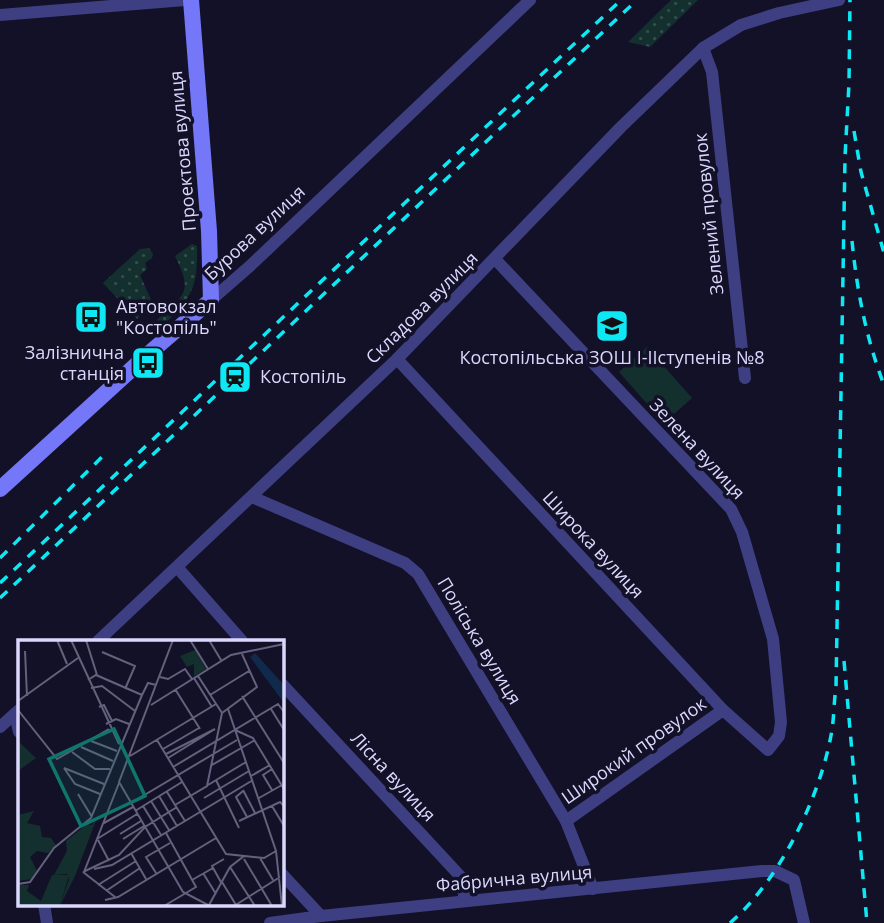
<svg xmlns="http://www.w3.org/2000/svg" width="884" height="923" font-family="'Open Sans',sans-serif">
<defs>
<pattern id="grass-dots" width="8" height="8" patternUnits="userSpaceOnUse" patternTransform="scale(1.75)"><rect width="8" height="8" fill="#14302e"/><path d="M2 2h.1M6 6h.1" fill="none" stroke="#364d4d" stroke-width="1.8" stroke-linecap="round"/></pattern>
</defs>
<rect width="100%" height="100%" fill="#131127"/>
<!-- grass -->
<g fill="url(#grass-dots)">
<polygon points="671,0 698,0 650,47 628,42"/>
<path d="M 192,244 L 197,246 C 198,291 191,297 161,328 L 155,326 L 156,321 C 184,294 194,294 175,256 Z"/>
<polygon points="149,248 153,254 152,258 145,263 147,269 140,275 153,304 137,319 103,283 140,249"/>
</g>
<!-- pitch -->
<polygon fill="#14302e" points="647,347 692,398 664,423 619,372"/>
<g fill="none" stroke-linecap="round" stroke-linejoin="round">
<!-- street -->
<g stroke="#3e3f83" stroke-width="12">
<polyline points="0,15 185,0"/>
<polyline points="703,48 712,72 745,378"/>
<polyline points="211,300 250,266 530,0"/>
<polyline points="397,359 723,710 768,750 779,736 781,722 773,639 742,532 731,509 495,259"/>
<polyline points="252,497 405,563 418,574 566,821 593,889"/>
<polyline points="177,567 242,641"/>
<polyline points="98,641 397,359 621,127 703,48 741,25 779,13 839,0"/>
<polyline points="282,684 461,877 465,901"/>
<polyline points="15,714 19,732"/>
<polyline points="0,727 19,710"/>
<polyline points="566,821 723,710"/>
<polyline points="282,874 321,916"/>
<polyline points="44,904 47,923"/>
<polyline points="270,923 321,916 762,871 775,871 794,880 804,923"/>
</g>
<!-- secondary -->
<polyline stroke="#7477f8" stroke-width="16" points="0,489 146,356 211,300 209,231 191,0"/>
<!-- rail -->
<g stroke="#0ee8f4" stroke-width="3.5" stroke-dasharray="10 9" stroke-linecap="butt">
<polyline points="854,131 861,172 884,253"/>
<path d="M 852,241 C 857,291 866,338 884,385"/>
<polyline points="0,558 107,452"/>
<polyline points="0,583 621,0"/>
<polyline points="0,598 637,0"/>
<polyline points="844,661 867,923"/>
<path d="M 730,923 C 780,880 821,796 832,730 C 834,716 834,701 836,687 L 845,157 L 849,83 L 850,0"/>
</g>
</g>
<!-- icons -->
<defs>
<symbol id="bus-square" viewBox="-11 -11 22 22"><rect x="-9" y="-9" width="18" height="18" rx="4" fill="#0ee8f4" stroke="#131127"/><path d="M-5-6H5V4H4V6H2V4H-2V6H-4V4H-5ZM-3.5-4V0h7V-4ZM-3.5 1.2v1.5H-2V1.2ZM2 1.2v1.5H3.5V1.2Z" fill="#111"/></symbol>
<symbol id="school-square" viewBox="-11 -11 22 22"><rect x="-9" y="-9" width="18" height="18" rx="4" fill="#0ee8f4" stroke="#131127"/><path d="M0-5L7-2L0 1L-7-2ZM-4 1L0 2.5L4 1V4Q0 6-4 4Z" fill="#111"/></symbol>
<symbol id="station-square" viewBox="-11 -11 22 22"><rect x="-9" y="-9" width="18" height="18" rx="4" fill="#0ee8f4" stroke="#131127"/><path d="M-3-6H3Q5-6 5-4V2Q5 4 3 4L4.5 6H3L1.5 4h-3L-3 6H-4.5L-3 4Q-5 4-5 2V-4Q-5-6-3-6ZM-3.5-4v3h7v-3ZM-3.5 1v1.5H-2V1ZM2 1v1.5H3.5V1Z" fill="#111"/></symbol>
</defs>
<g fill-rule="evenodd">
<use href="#bus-square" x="72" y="298" width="38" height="38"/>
<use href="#school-square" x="593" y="307" width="38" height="38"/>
<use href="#bus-square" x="129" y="344" width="38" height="38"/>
<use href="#station-square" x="216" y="358" width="38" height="38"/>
</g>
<g text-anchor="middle" stroke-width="7" stroke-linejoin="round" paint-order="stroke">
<!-- street labels -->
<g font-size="18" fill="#dbd8fd" stroke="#131127">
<text transform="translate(183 151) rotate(-95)" y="6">Проектова вулиця</text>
<text transform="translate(709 214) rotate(-96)" y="6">Зелений провулок</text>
<text transform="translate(255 233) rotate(-43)" y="6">Бурова вулиця</text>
<text transform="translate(422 308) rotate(-45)" y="6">Складова вулиця</text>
<text transform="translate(697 449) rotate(47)" y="6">Зелена вулиця</text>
<text transform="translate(593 545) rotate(47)" y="6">Широка вулиця</text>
<text transform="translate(479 641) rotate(59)" y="6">Поліська вулиця</text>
<text transform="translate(634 751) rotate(-35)" y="6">Широкий провулок</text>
<text transform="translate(393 777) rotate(47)" y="6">Лісна вулиця</text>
<text transform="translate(514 879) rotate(-5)" y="6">Фабрична вулиця</text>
</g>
<!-- poi labels -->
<g font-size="18" fill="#dbd8fd" stroke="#131127" text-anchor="start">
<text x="116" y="313">Автовокзал<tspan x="116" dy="21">"Костопіль"</tspan></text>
<text x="124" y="359" text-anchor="end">Залізнична<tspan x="124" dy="21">станція</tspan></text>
<text x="612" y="364" text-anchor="middle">Костопільська ЗОШ І-ІІступенів №8</text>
<text x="260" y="383">Костопіль</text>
</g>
</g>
<!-- overview -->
<g transform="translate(18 640)">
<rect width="266" height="266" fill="#131127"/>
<path d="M 80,175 L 57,236 L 42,266 L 51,239 L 49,234 L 36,235 L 49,211 L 48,201 L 69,184 L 74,185 Z" fill="#14302e"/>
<path d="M 0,101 L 18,118 L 0,131 ZM 16,171 L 9,183 L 22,186 L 24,197 L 33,198 L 38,205 L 30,213 L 19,211 L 12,217 L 19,231 L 14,239 L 0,241 L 0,175 ZM 34,235 L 51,235 L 42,266 L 0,266 L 0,245 L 11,245 L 9,251 L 23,261 Z" fill="#14302e"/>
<path d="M 177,10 L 188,29 L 176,36 L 176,24 L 169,27 L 162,16 Z" fill="#14302e"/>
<path d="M 237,13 L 266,45 L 266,63 L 232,17 Z" fill="#11294a"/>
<path fill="none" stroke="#63617d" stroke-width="2" d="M 39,0 L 49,24M 53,0 L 101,104M 68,0 L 79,35M 155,0 L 101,142 L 165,252 L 192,266M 172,0 L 190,29M 191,0 L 203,20M 7,11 L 9,56M 84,12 L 117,26 L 107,49M 180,36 L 204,73M 142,37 L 150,39 L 167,29 L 174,39M 176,38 L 194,67M 70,40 L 78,35 L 124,55M 73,48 L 84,46 L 117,71M 157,49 L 182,89M 192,55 L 231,31M 224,56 L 266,123M 0,61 L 60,18M 133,65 L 213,15 L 266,4M 81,67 L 86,65 L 94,81M 210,69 L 258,211 L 264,266M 253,69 L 266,90M 0,70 L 39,119 L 91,89M 88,84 L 98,79 L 111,84M 217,90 L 235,98 L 266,149M 139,100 L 208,214 L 246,218 L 258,211M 73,101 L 99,111M 63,107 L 95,121M 145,109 L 181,88M 54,112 L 77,129 L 92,129M 148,114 L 197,89 L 150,118M 112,116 L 198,64M 194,125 L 237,100M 155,127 L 260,64 L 266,72M 46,128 L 57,144 L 82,154M 46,128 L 86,144M 254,129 L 245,135 L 254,150M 233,136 L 252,125M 198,140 L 221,188M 190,145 L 228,122M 225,150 L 237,173M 225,151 L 218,157 L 229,177M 149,152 L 167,181M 60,154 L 74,177M 141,156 L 159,186M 186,158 L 231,131M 241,158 L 264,145M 133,161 L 151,190M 113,163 L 219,100M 157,165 L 189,146 L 204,73 L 239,47 L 224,14M 125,166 L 143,195M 254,166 L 266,186M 117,171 L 164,142M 221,181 L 262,162 L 266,166M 86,183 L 115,167M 102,194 L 123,181M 79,199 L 119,174M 105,199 L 126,186M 80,200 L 91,221M 113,213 L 128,239M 242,218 L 255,240M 226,219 L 254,266M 212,227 L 237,266M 76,229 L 94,225 L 235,140M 65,232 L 101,215 L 127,187 L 159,167M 65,232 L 97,257M 66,232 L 101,143M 138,233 L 128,217 L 152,203M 185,233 L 198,254M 174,240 L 195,228M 204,242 L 218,265M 0,244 L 12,242 L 36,208 L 73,178 L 124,55 L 130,43 L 138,45M 204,244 L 194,226 L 206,219M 80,245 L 118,221M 88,251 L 122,228M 87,260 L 100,257 L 198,198M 191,265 L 212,227 L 226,216M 146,266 L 178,247 L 148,193M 216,266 L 262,237"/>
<path fill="#0f766e" fill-opacity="0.15" stroke="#0f766e" stroke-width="3.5" d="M 96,89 L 127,156 L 63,186 L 31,119 Z"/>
<rect width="266" height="266" fill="none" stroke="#dbd8fd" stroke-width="3.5"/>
</g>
</svg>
